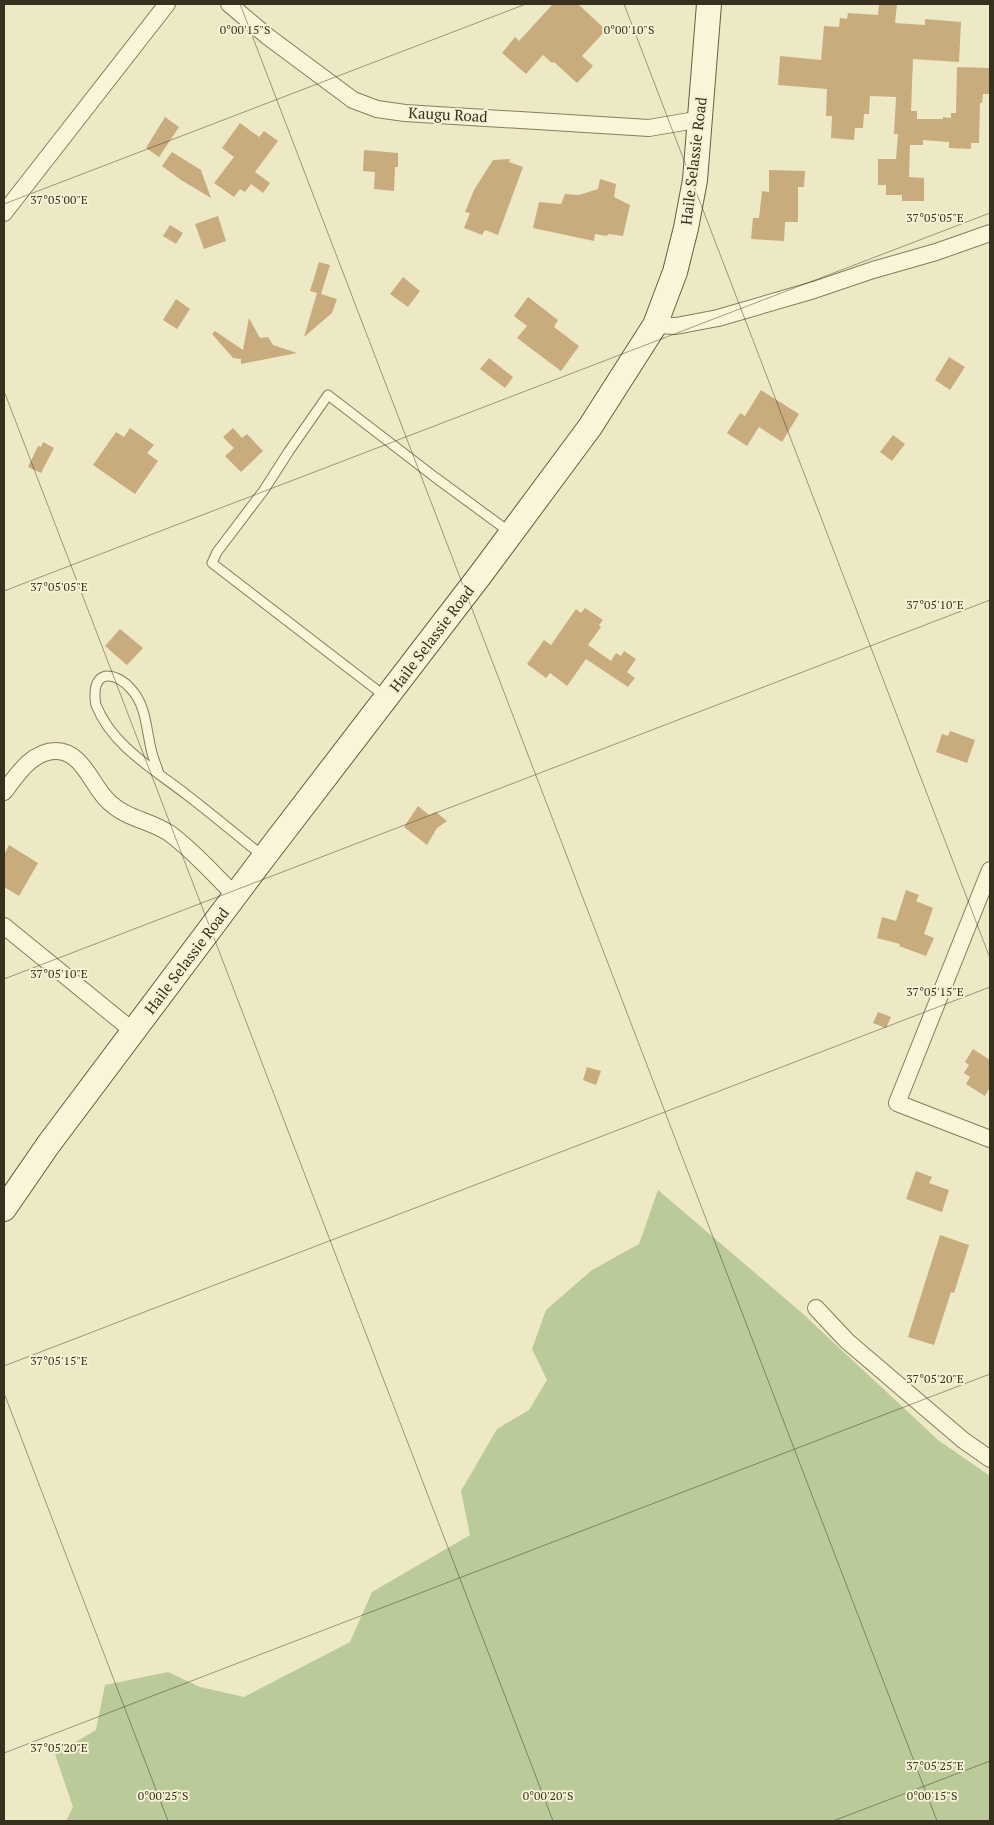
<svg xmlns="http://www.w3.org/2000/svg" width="994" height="1825" font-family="'PT Serif',serif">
<rect width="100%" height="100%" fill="#ede9c5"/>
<!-- green -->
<polygon fill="#baca99" points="658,1190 802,1313 938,1440 990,1476 990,1821 66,1821 73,1807 55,1754 96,1730 105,1685 168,1672 200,1687 244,1697 350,1642 372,1592 470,1535 461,1491 497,1429 529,1410 547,1380 532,1349 546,1310 592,1270 639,1244"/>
<!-- building -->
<g fill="#c9ac7d">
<polygon points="553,4 578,4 606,30 582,56 593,66 577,83 554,62 552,63 543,55 526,74 502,53 515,37 519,41"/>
<polygon points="879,4 897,4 895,23 925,25 925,19 961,22 959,62 913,59 911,111 917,111 917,119 943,119 943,117 951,118 951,113 956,113 957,67 989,68 990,94 983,94 982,103 980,103 979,143 971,143 971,149 949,148 949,142 923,140 923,145 910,145 909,177 924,178 924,201 902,201 902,195 886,195 886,185 878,185 878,159 896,159 898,134 894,134 896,97 870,96 869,114 864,114 863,128 855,128 854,140 831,138 832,116 826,116 827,89 778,85 780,56 821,60 824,26 839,27 840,18 847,19 848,13 878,15"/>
<polygon points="165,117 179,127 159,157 146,148"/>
<polygon points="240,123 259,137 264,131 278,141 255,172 270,183 263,193 251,184 245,192 240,189 234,197 214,183 234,157 222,148"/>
<polygon points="364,150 398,153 398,167 395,167 394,191 374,189 375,172 363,171"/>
<polygon points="172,152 201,170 211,198 181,180 162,166"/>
<polygon points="510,159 509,162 523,167 498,235 485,230 482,235 464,228 470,213 465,212 474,190 493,160"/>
<polygon points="769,170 805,171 804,187 798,187 798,222 785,222 784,241 751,239 753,218 759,218 762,191 769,192"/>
<polygon points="600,179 616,184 614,197 630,205 623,236 609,234 606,236 595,234 594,241 533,228 539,202 561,204 565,194 579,195 598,189"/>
<polygon points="218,216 226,241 204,249 195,224"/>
<polygon points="170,225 183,233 176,244 163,236"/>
<polygon points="319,262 330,265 321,294 337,299 332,313 304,337 317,293 310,291"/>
<polygon points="403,277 420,291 408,307 390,294"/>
<polygon points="528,297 558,320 554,327 579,346 561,371 517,338 527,326 514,316"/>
<polygon points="176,299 190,309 177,329 163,320"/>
<polygon points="249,318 260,338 268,337 273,345 297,353 241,364 241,359 233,358 212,334 215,331 243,350"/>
<polygon points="949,357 965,367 950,390 935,380"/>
<polygon points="489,358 513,377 505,388 480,369"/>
<polygon points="761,390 799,414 782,442 759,427 747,446 727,433 740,413 745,416"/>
<polygon points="130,428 154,445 147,453 158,461 135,494 93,465 116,432 124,437"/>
<polygon points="233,428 242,438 247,434 263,451 241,472 225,456 234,448 223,437"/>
<polygon points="893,435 905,444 892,461 880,452"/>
<polygon points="43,442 54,448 41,473 28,467 38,446 41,447"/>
<polygon points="585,608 603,620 599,625 601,627 588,645 611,661 616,653 621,656 624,651 636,659 627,672 635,678 628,687 586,659 567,686 550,673 546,678 527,664 544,640 551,645 576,609 581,613"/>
<polygon points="120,629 143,648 127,665 105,646"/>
<polygon points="950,731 975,740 967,763 936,752 942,734 948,736"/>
<polygon points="418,806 429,815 436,812 447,821 437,828 427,845 404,827"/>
<polygon points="9,845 38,863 19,896 4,887 4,855"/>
<polygon points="906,890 919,895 916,901 933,908 924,934 934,938 926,956 899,946 900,944 877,938 882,917 896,921"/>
<polygon points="878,1012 891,1017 886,1028 873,1023"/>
<polygon points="973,1049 990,1060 990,1087 985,1096 966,1084 970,1077 964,1073 969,1065 965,1062"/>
<polygon points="587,1067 601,1071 596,1085 583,1080"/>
<polygon points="916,1171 932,1177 929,1183 949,1190 942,1212 906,1199"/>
<polygon points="940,1235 969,1245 954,1293 951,1292 934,1345 908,1337"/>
</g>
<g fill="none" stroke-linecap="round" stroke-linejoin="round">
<defs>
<g id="lane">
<polyline points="386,697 212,563 217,552 264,490 289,451 328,395 436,478 511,533"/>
<path d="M 159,774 C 157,767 154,760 152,753 C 146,731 147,706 131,689 C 119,674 95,668 95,694 C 95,698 95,702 96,705 C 112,746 155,770 187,795 C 213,815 238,836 264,857"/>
</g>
<g id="street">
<polyline points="229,4 267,36 353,100 377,109 405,113 649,128 701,119"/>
<polyline points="4,213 167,4"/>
<polyline points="655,325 676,326 718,318 814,290 873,270 936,252 990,233"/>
<path d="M 4,792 C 17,775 32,751 56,751 C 83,751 92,787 109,802 C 127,819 149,820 169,833 C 194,851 214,875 236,896"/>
<polyline points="990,870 897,1103 990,1139"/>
<polyline points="4,926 133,1031"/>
<polyline points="816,1308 847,1341 963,1440 990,1459"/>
</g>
<polyline id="secondary" points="4,1209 48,1145 264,857 481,574 590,427 655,325 675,272 686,228 695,180 709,4"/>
</defs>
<!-- lane casing -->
<use href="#lane" stroke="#877c5c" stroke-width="11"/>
<!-- street casing -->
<use href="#street" stroke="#877c5c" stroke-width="18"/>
<!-- secondary casing -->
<use href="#secondary" stroke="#695d3f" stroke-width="26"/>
<!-- lane -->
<use href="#lane" stroke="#f8f5d8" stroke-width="9"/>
<!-- street -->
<use href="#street" stroke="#f8f5d8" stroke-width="16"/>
<!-- secondary -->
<use href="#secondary" stroke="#f8f5d8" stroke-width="24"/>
</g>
<!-- ticks -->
<path fill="none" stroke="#38301f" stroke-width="1" stroke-opacity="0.45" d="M 240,4 L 937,1821M 624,4 L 990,958M 4,204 L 526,4M 4,391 L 553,1821M 4,591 L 990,213M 4,979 L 990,600M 4,1366 L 990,987M 4,1393 L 168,1821M 4,1753 L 990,1374M 833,1821 L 990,1761"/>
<g text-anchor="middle" stroke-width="4" stroke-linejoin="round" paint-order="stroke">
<!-- street labels -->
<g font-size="15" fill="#38301f" stroke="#f4f2d4">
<text transform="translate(448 115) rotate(3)" y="5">Kaugu Road</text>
<text transform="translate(694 161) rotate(-83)" y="5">Haile Selassie Road</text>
<text transform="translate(432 639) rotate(-53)" y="5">Haile Selassie Road</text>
<text transform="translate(187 961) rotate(-53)" y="5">Haile Selassie Road</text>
</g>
</g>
<g font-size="12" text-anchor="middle" fill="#38301f" stroke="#f4f2d4" stroke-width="4" stroke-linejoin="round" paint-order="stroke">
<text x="629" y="34">0°00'10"S</text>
<text x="245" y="34">0°00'15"S</text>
<text x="59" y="204">37°05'00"E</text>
<text x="935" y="222">37°05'05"E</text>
<text x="59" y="591">37°05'05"E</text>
<text x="935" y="609">37°05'10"E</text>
<text x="59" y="978">37°05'10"E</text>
<text x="935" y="996">37°05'15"E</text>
<text x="59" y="1365">37°05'15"E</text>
<text x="935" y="1383">37°05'20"E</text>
<text x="59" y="1752">37°05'20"E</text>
<text x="935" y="1770">37°05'25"E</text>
<text x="163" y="1800">0°00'25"S</text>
<text x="548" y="1800">0°00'20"S</text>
<text x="932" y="1800">0°00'15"S</text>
</g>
<!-- border -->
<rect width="994" height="1825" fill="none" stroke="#38301f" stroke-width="10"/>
</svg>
